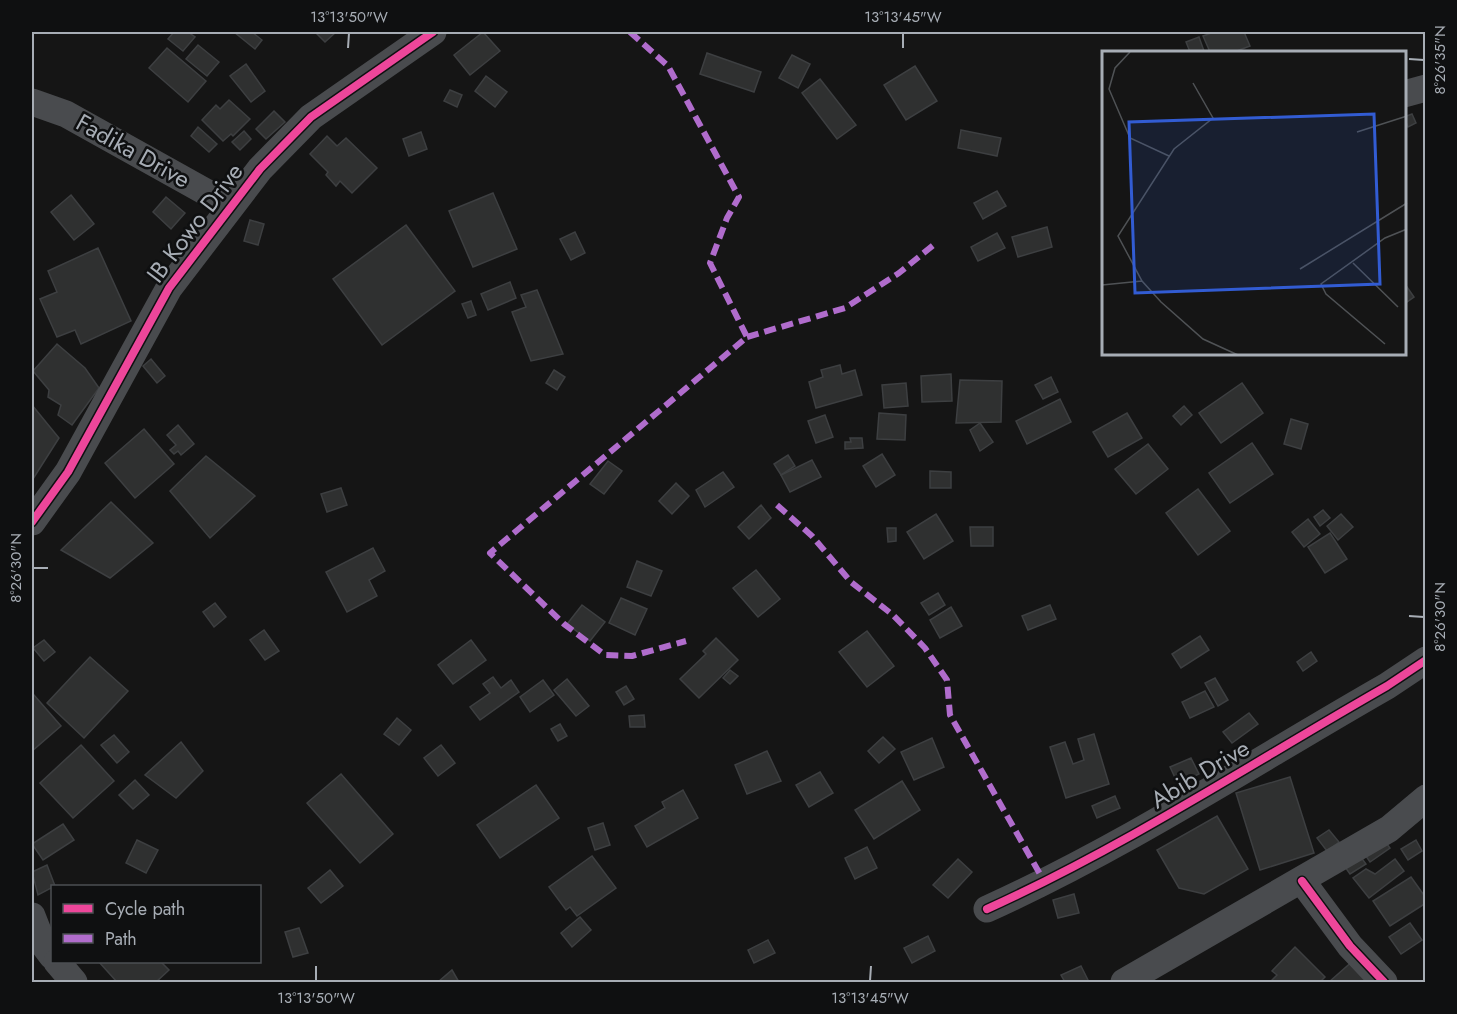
<svg xmlns="http://www.w3.org/2000/svg" width="1457" height="1014" font-family="Jost,sans-serif">
<rect width="100%" height="100%" fill="#151515"/>
<!-- building -->
<g fill="#2f3030" stroke="#3d3f41" stroke-width="1.5">
<polygon points="174,32 188,32 195,37 183,51 168,39"/>
<polygon points="234,32 252,32 262,40 255,49"/>
<polygon points="315,32 336,32 325,42"/>
<polygon points="483,32 500,51 470,75 454,55"/>
<polygon points="1214,32 1244,32 1250,46 1234,52 1210,52 1203,36"/>
<polygon points="1199,37 1204,51 1190,52 1186,42"/>
<polygon points="198,45 219,62 207,76 186,59"/>
<polygon points="167,48 206,81 188,102 149,68"/>
<polygon points="707,53 761,72 754,92 700,74"/>
<polygon points="792,55 810,64 798,88 779,78"/>
<polygon points="246,64 265,91 251,102 230,76"/>
<polygon points="915,66 937,101 906,120 884,85"/>
<polygon points="486,76 507,92 495,107 475,91"/>
<polygon points="820,79 856,125 837,139 802,93"/>
<polygon points="450,90 462,95 457,107 444,101"/>
<polygon points="229,100 250,119 233,136 231,134 223,141 202,120 216,105 220,109"/>
<polygon points="274,111 285,122 266,139 256,129"/>
<polygon points="1412,114 1416,123 1408,127 1404,117"/>
<polygon points="198,127 217,144 209,152 191,136"/>
<polygon points="961,130 1001,138 997,156 958,148"/>
<polygon points="244,131 251,139 240,150 232,142"/>
<polygon points="421,132 427,149 409,156 403,139"/>
<polygon points="327,136 337,146 346,138 377,168 352,193 340,181 336,186 326,175 328,172 310,154"/>
<polygon points="997,191 1006,206 983,219 974,203"/>
<polygon points="493,193 517,249 473,267 449,211"/>
<polygon points="71,195 94,224 74,240 51,212"/>
<polygon points="166,197 185,213 171,229 153,212"/>
<polygon points="250,220 264,224 258,245 244,241"/>
<polygon points="406,225 455,291 382,345 333,279"/>
<polygon points="1047,227 1052,247 1018,257 1012,237"/>
<polygon points="575,232 585,253 571,260 560,239"/>
<polygon points="997,233 1005,248 978,261 971,247"/>
<polygon points="98,248 131,321 81,344 75,330 57,337 40,299 57,292 48,271"/>
<polygon points="510,282 516,298 488,310 481,294"/>
<polygon points="1407,287 1414,297 1404,304 1404,288"/>
<polygon points="537,290 563,354 531,361 512,312 526,307 521,295"/>
<polygon points="471,301 476,315 468,318 462,304"/>
<polygon points="57,344 85,368 99,388 72,425 58,415 61,405 48,397 49,390 33,371"/>
<polygon points="151,359 165,376 157,383 143,366"/>
<polygon points="840,365 842,374 855,370 862,395 816,408 809,382 823,377 821,370"/>
<polygon points="554,370 565,377 557,390 546,383"/>
<polygon points="951,374 952,401 922,402 921,376"/>
<polygon points="1051,377 1058,392 1043,399 1035,385"/>
<polygon points="960,380 1002,381 1001,422 956,423"/>
<polygon points="906,383 908,406 884,408 882,385"/>
<polygon points="1242,383 1263,413 1221,443 1199,413"/>
<polygon points="1060,399 1071,422 1027,444 1016,421"/>
<polygon points="32,405 59,438 33,479 32,477"/>
<polygon points="1184,406 1192,415 1181,425 1173,416"/>
<polygon points="879,413 906,415 905,440 877,439"/>
<polygon points="1127,413 1142,438 1108,457 1093,432"/>
<polygon points="825,415 833,437 816,443 808,421"/>
<polygon points="1291,419 1308,424 1301,449 1284,444"/>
<polygon points="980,423 993,442 980,451 970,430"/>
<polygon points="178,425 194,444 181,455 178,451 174,454 170,450 176,445 167,435"/>
<polygon points="144,429 174,464 135,498 105,463"/>
<polygon points="850,438 862,438 863,448 845,449 845,442 851,442"/>
<polygon points="1252,443 1273,474 1230,503 1209,473"/>
<polygon points="1148,444 1168,469 1136,494 1115,469"/>
<polygon points="882,454 895,475 876,487 863,466"/>
<polygon points="788,455 795,466 781,475 774,464"/>
<polygon points="206,456 255,496 210,538 170,491"/>
<polygon points="812,460 821,477 790,492 781,475"/>
<polygon points="608,461 622,471 604,494 590,484"/>
<polygon points="930,471 951,472 951,488 930,488"/>
<polygon points="723,472 734,487 705,507 696,490"/>
<polygon points="676,483 689,496 672,514 659,501"/>
<polygon points="341,488 347,505 327,512 321,494"/>
<polygon points="1198,489 1230,531 1198,555 1166,513"/>
<polygon points="111,502 153,543 110,578 61,550"/>
<polygon points="761,505 771,518 749,539 738,527"/>
<polygon points="1323,510 1330,518 1320,526 1314,517"/>
<polygon points="936,514 953,541 924,559 907,532"/>
<polygon points="1341,514 1353,527 1338,540 1327,526"/>
<polygon points="1308,519 1320,534 1304,547 1292,532"/>
<polygon points="970,527 993,527 993,546 971,546"/>
<polygon points="887,528 896,528 896,541 888,542"/>
<polygon points="1330,533 1347,559 1325,573 1308,547"/>
<polygon points="373,548 385,571 369,580 377,596 347,612 326,572"/>
<polygon points="637,561 662,571 651,596 627,587"/>
<polygon points="756,570 780,599 758,617 733,588"/>
<polygon points="938,593 945,605 929,615 921,603"/>
<polygon points="621,598 647,609 635,635 609,623"/>
<polygon points="215,603 226,617 214,627 203,612"/>
<polygon points="582,605 605,622 590,641 567,624"/>
<polygon points="1050,605 1056,619 1028,630 1022,616"/>
<polygon points="951,607 962,626 940,638 930,620"/>
<polygon points="264,630 279,651 265,660 250,640"/>
<polygon points="867,631 894,666 867,687 839,652"/>
<polygon points="1200,636 1209,650 1181,668 1172,654"/>
<polygon points="716,638 738,660 699,698 680,679 706,654 703,651"/>
<polygon points="44,640 55,652 44,661 33,648"/>
<polygon points="471,640 486,660 453,684 438,665"/>
<polygon points="1311,652 1317,661 1303,671 1297,662"/>
<polygon points="90,657 128,691 84,738 47,703"/>
<polygon points="730,670 738,676 730,684 723,678"/>
<polygon points="493,677 501,688 511,680 519,692 480,720 470,707 490,693 483,684"/>
<polygon points="1215,678 1228,700 1218,706 1205,683"/>
<polygon points="567,679 589,706 576,716 554,690"/>
<polygon points="543,680 554,695 530,712 520,697"/>
<polygon points="626,686 634,699 624,705 616,692"/>
<polygon points="1205,691 1214,707 1190,718 1182,702"/>
<polygon points="34,695 61,726 32,751 32,697"/>
<polygon points="1249,713 1258,724 1232,743 1223,732"/>
<polygon points="644,715 645,727 630,727 629,716"/>
<polygon points="397,718 411,730 399,745 384,734"/>
<polygon points="560,724 567,736 558,741 551,729"/>
<polygon points="1094,734 1109,784 1066,798 1050,747 1065,742 1073,764 1084,760 1078,739"/>
<polygon points="114,735 129,752 117,763 101,745"/>
<polygon points="883,737 895,749 879,763 868,751"/>
<polygon points="932,738 944,767 914,780 901,752"/>
<polygon points="181,742 203,771 176,798 145,775"/>
<polygon points="81,745 114,781 73,818 40,783"/>
<polygon points="441,745 455,763 438,776 424,758"/>
<polygon points="767,751 781,781 747,794 735,765"/>
<polygon points="1191,758 1199,774 1178,784 1170,767"/>
<polygon points="820,772 833,793 809,807 796,785"/>
<polygon points="341,774 393,834 360,863 307,803"/>
<polygon points="1290,777 1314,853 1260,870 1236,793"/>
<polygon points="135,780 149,795 133,809 119,795"/>
<polygon points="902,781 920,810 874,839 855,810"/>
<polygon points="536,785 559,818 500,858 477,825"/>
<polygon points="683,790 698,818 647,847 635,826 665,808 662,802"/>
<polygon points="1115,796 1120,808 1097,818 1092,806"/>
<polygon points="1217,816 1248,869 1204,894 1179,888 1157,850"/>
<polygon points="603,823 610,845 595,850 588,828"/>
<polygon points="63,824 74,840 43,860 32,844"/>
<polygon points="1329,830 1339,842 1327,851 1317,838"/>
<polygon points="1382,837 1390,848 1370,862 1363,852"/>
<polygon points="137,840 158,850 146,873 126,863"/>
<polygon points="1416,840 1422,851 1408,860 1401,849"/>
<polygon points="867,847 877,868 855,879 845,858"/>
<polygon points="592,856 616,888 577,916 570,907 566,910 549,887"/>
<polygon points="1360,856 1366,864 1350,874 1345,867"/>
<polygon points="958,859 972,872 948,898 933,885"/>
<polygon points="1395,859 1404,871 1369,898 1353,878 1366,869 1375,874"/>
<polygon points="47,865 55,886 38,895 32,872"/>
<polygon points="330,870 343,886 321,903 308,888"/>
<polygon points="1411,877 1426,898 1426,903 1390,926 1373,901"/>
<polygon points="1074,894 1079,913 1058,918 1053,900"/>
<polygon points="580,917 591,930 572,947 561,933"/>
<polygon points="1410,923 1422,940 1401,954 1389,937"/>
<polygon points="299,928 308,953 293,957 285,932"/>
<polygon points="928,936 935,951 912,963 904,948"/>
<polygon points="768,940 775,953 754,963 748,950"/>
<polygon points="1295,947 1325,977 1320,982 1270,982 1277,975 1272,971"/>
<polygon points="1355,959 1371,977 1364,982 1329,982"/>
<polygon points="99,962 161,962 169,970 156,982 117,982"/>
<polygon points="1081,966 1089,982 1065,982 1061,975"/>
<polygon points="452,970 459,982 438,982"/>
</g>
<g fill="none" stroke-linecap="round" stroke-linejoin="round">
<!-- minor -->
<g stroke="#494b4e" stroke-width="27">
<polyline points="1404,94 1426,88"/>
<polyline points="32,102 66,114 231,206"/>
<polyline points="32,522 68,472 169,288 260,169 311,117 433,32"/>
<polyline points="1302,881 1350,946 1384,982"/>
<path d="M 987,909 C 1126,846 1254,762 1387,686 L 1426,660"/>
<polyline points="32,916 43,944 52,956"/>
<polyline points="57,962 74,982"/>
<polyline points="1124,982 1389,829 1426,798"/>
</g>
<!-- quiet -->
<g stroke="#b06ccc" stroke-width="6" stroke-dasharray="12 6" stroke-linecap="butt">
<polyline points="630,32 668,66 739,197 727,218 710,263 747,337 490,553 564,624 605,655 632,656 686,641"/>
<polyline points="747,337 845,308 899,273 936,243"/>
<polyline points="777,505 812,536 851,582 893,615 925,648 947,680 950,715 1045,883"/>
</g>
<defs>
<g id="cycleway">
<polyline points="32,522 68,472 169,288 260,169 311,117 433,32"/>
<polyline points="1302,881 1350,946 1384,982"/>
<path d="M 987,909 C 1126,846 1254,762 1387,686 L 1426,660"/>
</g>
</defs>
<!-- cycleway casing -->
<use href="#cycleway" stroke="#0f1011" stroke-width="11"/>
<!-- cycleway -->
<use href="#cycleway" stroke="#ed469a" stroke-width="8"/>
</g>
<!-- ticks -->
<path fill="none" stroke="#a7adb5" stroke-width="2" d="M 348,48 L 349,33M 903,48 L 903,33M 1409,59 L 1424,60M 33,568 L 48,568M 1409,616 L 1424,617M 316,981 L 316,966M 870,981 L 871,966"/>
<g text-anchor="middle" stroke-width="5" stroke-linejoin="round" paint-order="stroke">
<!-- street labels -->
<g font-size="24" fill="#a7adb5" stroke="#0f1011">
<text transform="translate(133 151) rotate(29)" y="8">Fadika Drive</text>
<text transform="translate(195 223) rotate(-53)" y="8">IB Kowo Drive</text>
<text transform="translate(1200 774) rotate(-31)" y="8">Abib Drive</text>
</g>
</g>
<!-- overview -->
<g transform="translate(1102 51)">
<rect width="304" height="304" fill="#151515"/>
<path fill="none" stroke="#4f5255" stroke-width="1.5" d="M 28,1 L 13,17 L 7,38 L 28,87 L 67,105M 91,32 L 111,67 L 72,98 L 16,185 L 40,230 L 59,251 L 101,288 L 136,304M 255,81 L 305,65M 251,212 L 296,256M 198,218 L 305,152M 0,234 L 40,230M 283,293 L 224,243 L 219,233 L 283,187 L 305,178"/>
<path fill="#325cd3" fill-opacity="0.15" stroke="#325cd3" stroke-width="3" d="M 272,63 L 278,233 L 33,242 L 27,71 Z"/>
<rect width="304" height="304" fill="none" stroke="#a7adb5" stroke-width="3"/>
</g>
<!-- border -->
<rect width="1457" height="1014" fill="none" stroke="#0f1011" stroke-width="66"/>
<!-- legend -->
<rect x="51" y="885" width="210" height="78" fill="#0f1011" stroke="#4c4f53" stroke-width="1.5"/>
<rect x="63" y="904" width="30" height="9" fill="#ed469a" stroke="#4c4f53" stroke-width="1.5"/>
<text x="105" y="915" font-size="18" fill="#a7adb5">Cycle path</text>
<rect x="63" y="934" width="30" height="9" fill="#b06ccc" stroke="#4c4f53" stroke-width="1.5"/>
<text x="105" y="945" font-size="18" fill="#a7adb5">Path</text>
<rect x="33" y="33" width="1391" height="948" fill="none" stroke="#a7adb5" stroke-width="2"/>
<g font-size="15" text-anchor="middle" fill="#a7adb5">
<text x="349" y="22">13°13'50"W</text>
<text x="903" y="22">13°13'45"W</text>
<text transform="translate(1440 60) rotate(-90)" y="5">8°26'35"N</text>
<text transform="translate(16 568) rotate(-90)" y="5">8°26'30"N</text>
<text transform="translate(1440 617) rotate(-90)" y="5">8°26'30"N</text>
<text x="316" y="1003">13°13'50"W</text>
<text x="870" y="1003">13°13'45"W</text>
</g>
</svg>
